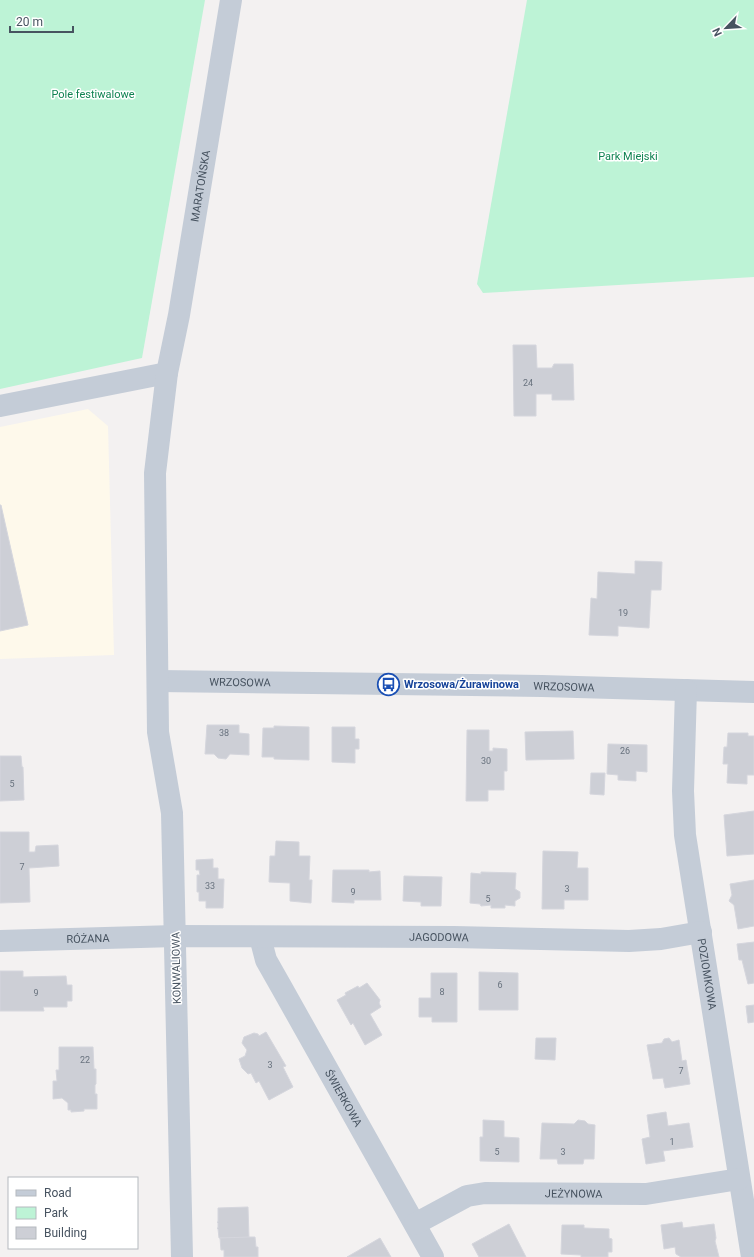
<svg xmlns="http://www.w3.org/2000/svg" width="754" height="1257" font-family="Roboto,sans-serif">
<rect width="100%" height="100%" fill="#f3f1f1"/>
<!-- commercial -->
<polygon fill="#fef9eb" points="88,409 108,426 114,655 0,659 0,427"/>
<!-- green -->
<g fill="#bdf3d6">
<polygon points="0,0 205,0 142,358 0,389"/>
<polygon points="527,0 754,0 754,277 483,293 477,284"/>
</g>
<!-- building -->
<g fill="#cdcfd6" stroke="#d5d6dd">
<polygon points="513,345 536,345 537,368 552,368 554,364 573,364 574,400 552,400 552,394 536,394 536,416 514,416"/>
<polygon points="0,505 1,505 28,625 0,631"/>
<polygon points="635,561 662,562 661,590 651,590 649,628 618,626 618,636 589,635 591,598 597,599 598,572 635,574"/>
<polygon points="207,725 239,725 239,733 249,734 249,755 230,754 226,759 218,758 214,754 205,754"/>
<polygon points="274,726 309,727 309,760 274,759 274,757 262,757 263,728 274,728"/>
<polygon points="332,727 355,727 355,739 359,739 359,749 355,749 355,763 332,762"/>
<polygon points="467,730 489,730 489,751 493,751 493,748 507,749 507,771 504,771 504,790 488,790 488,801 466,801"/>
<polygon points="573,731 574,759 526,760 525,732"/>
<polygon points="728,733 748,733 748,736 754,736 754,775 747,775 747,784 727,783 728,764 723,764 724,747 727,747"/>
<polygon points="608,744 647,745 647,772 636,771 636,781 618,780 618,775 607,774"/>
<polygon points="0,756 21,756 22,767 23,767 24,800 0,801"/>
<polygon points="591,773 605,773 604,795 590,794"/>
<polygon points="754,811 754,854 727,856 724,815"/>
<polygon points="0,832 29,832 29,852 35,852 36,846 58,845 59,866 29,868 30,902 0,903"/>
<polygon points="276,841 299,842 299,856 310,856 309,880 312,880 311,903 290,901 290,883 269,882 270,856 275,856"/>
<polygon points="543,851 578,852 577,868 588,868 588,900 564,900 564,909 542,909"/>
<polygon points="213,859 213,868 218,868 218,879 224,879 223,908 206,908 206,901 199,901 199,892 197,892 197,875 200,875 199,870 196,870 196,860"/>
<polygon points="333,870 369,870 369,872 380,871 381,900 354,900 354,903 332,902"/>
<polygon points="481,872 516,873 515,889 520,892 520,898 515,901 515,906 505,905 505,908 491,908 491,905 481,906 480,904 470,903 471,873 481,874"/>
<polygon points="404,876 442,877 441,906 421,906 421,902 403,901"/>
<polygon points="754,880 754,926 738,929 734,905 729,901 732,895 730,884"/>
<polygon points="754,942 754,983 748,984 742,960 739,960 737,944"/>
<polygon points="0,971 23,971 23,977 66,976 67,985 72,985 72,1001 67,1001 67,1007 43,1007 44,1011 0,1011"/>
<polygon points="479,972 518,973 518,1010 479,1010"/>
<polygon points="431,973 457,973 457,1022 432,1022 432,1017 419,1017 419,998 431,998"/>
<polygon points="367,983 380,1000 379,1003 381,1007 370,1014 382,1035 365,1045 353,1023 351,1025 337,1000 346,995 345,993 358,986 359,988"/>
<polygon points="754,1005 754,1022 748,1023 746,1006"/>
<polygon points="266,1032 286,1066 283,1067 293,1087 269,1100 259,1081 256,1083 251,1073 248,1074 242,1068 239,1059 245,1056 247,1050 242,1043 244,1037 254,1033 258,1034 259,1036"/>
<polygon points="536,1038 556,1038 555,1060 535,1059"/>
<polygon points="669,1038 672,1042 679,1040 682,1061 686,1060 690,1084 665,1088 663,1078 653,1079 647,1045 662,1043 664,1039"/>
<polygon points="59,1047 93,1047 94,1069 96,1069 96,1084 95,1085 95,1094 97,1094 97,1109 84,1109 84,1111 71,1112 71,1110 68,1110 68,1103 62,1098 53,1099 53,1081 57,1081 56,1070 59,1070"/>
<polygon points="666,1112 668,1126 689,1123 693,1147 663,1151 665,1161 646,1164 642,1139 650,1137 647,1115"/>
<polygon points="483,1120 504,1121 504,1137 519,1138 519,1162 480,1161 480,1137 483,1137"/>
<polygon points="578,1120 585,1121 588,1124 595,1125 594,1159 584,1159 583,1164 558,1164 557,1159 540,1159 542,1123 574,1124"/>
<polygon points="248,1207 249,1238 219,1238 218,1229 217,1228 218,1228 218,1223 217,1222 218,1222 218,1208"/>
<polygon points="682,1222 683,1228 714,1224 716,1238 715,1241 719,1257 681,1257 676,1254 675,1247 664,1249 661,1225"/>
<polygon points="509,1224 526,1257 479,1257 472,1244"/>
<polygon points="562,1225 584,1225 584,1228 609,1229 609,1238 612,1239 612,1252 608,1252 608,1257 581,1257 581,1255 561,1254"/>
<polygon points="249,1237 255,1237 256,1247 258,1247 258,1257 224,1257 224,1250 221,1250 220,1238"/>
<polygon points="380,1238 391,1257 347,1257"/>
</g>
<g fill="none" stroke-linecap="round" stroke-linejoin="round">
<!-- street -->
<g stroke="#c4ccd7" stroke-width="22">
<polyline points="0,406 167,373"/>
<path id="s1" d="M 158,681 L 542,686 L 754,692"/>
<path id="s2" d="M 686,690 L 683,791 L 685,835 L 752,1257"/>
<path id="s3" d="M 260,937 L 266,960 L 283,990 L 433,1257"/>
<path id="s4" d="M 0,941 L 175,936 L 454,937 L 629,941 L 661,939 L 701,932"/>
<path id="s5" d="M 415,1224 L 467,1196 L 485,1193 L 646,1194 L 739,1179"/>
<path id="s6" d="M 182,1257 L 172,813 L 158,732 L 155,473 L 167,373 L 179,315 L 231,0"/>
</g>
</g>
<!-- icons -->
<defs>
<symbol id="bus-ring" viewBox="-11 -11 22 22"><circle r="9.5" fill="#fff" stroke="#1a4fb4" stroke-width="1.5"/><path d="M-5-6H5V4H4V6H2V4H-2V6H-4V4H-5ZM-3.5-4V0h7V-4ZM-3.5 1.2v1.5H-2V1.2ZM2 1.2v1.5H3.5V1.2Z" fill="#1a4fb4"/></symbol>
</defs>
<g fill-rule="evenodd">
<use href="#bus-ring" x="376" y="672" width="25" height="25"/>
</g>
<g text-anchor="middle" stroke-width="3" stroke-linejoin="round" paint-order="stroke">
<!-- number labels -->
<g font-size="9" fill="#68727e">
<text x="528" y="386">24</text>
<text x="623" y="616">19</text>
<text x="224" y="736">38</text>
<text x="625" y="754">26</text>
<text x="486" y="764">30</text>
<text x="12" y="787">5</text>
<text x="22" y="870">7</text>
<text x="210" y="889">33</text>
<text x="567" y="892">3</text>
<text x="353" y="895">9</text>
<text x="488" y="902">5</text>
<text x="500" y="988">6</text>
<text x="442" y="995">8</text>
<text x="36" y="996">9</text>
<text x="85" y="1063">22</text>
<text x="270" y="1068">3</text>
<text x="681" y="1074">7</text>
<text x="672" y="1145">1</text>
<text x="497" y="1155">5</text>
<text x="563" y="1155">3</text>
</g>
<!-- park labels -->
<g font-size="11" fill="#108352" stroke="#fff">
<text x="93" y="98">Pole festiwalowe</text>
<text x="628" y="160">Park Miejski</text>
</g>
<!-- street labels -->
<g font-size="11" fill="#475360" stroke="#fff">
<text dy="4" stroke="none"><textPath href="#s6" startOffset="1076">MARATOŃSKA</textPath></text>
<text dy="4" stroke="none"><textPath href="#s1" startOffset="82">WRZOSOWA</textPath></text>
<text dy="4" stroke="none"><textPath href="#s1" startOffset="406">WRZOSOWA</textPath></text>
<text dy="4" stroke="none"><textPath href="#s4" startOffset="439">JAGODOWA</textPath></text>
<text dy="4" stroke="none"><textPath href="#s4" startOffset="88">RÓŻANA</textPath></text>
<text transform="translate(176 968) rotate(-91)" y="4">KONWALIOWA</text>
<text dy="4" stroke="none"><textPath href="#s2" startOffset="286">POZIOMKOWA</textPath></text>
<text dy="4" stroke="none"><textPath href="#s3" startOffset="182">ŚWIERKOWA</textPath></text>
<text dy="4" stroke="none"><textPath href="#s5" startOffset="166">JEŻYNOWA</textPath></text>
</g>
<!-- transit labels -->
<g font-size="11" font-weight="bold" fill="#164399" stroke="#fff" text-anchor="start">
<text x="404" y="688">Wrzosowa/Żurawinowa</text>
</g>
</g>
<!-- legend -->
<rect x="8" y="1177" width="130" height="72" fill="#ffffff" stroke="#b5babf"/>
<rect x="16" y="1190" width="20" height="6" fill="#c4ccd7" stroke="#b5babf"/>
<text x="44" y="1197" font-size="12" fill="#475360">Road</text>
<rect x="16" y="1207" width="20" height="12" fill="#bdf3d6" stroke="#b5babf"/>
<text x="44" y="1217" font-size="12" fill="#475360">Park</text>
<rect x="16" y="1227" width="20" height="12" fill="#cdcfd6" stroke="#b5babf"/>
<text x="44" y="1237" font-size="12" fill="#475360">Building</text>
<!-- north arrow -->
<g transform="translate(726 28) rotate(245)" stroke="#ffffff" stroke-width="3" paint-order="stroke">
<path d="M0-3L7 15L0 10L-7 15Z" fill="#475360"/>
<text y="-6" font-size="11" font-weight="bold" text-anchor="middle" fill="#475360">N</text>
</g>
<!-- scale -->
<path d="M10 26v6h63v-6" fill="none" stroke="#475360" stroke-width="2"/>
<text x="16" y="26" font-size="12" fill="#475360" stroke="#ffffff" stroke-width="3" paint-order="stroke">20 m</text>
</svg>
